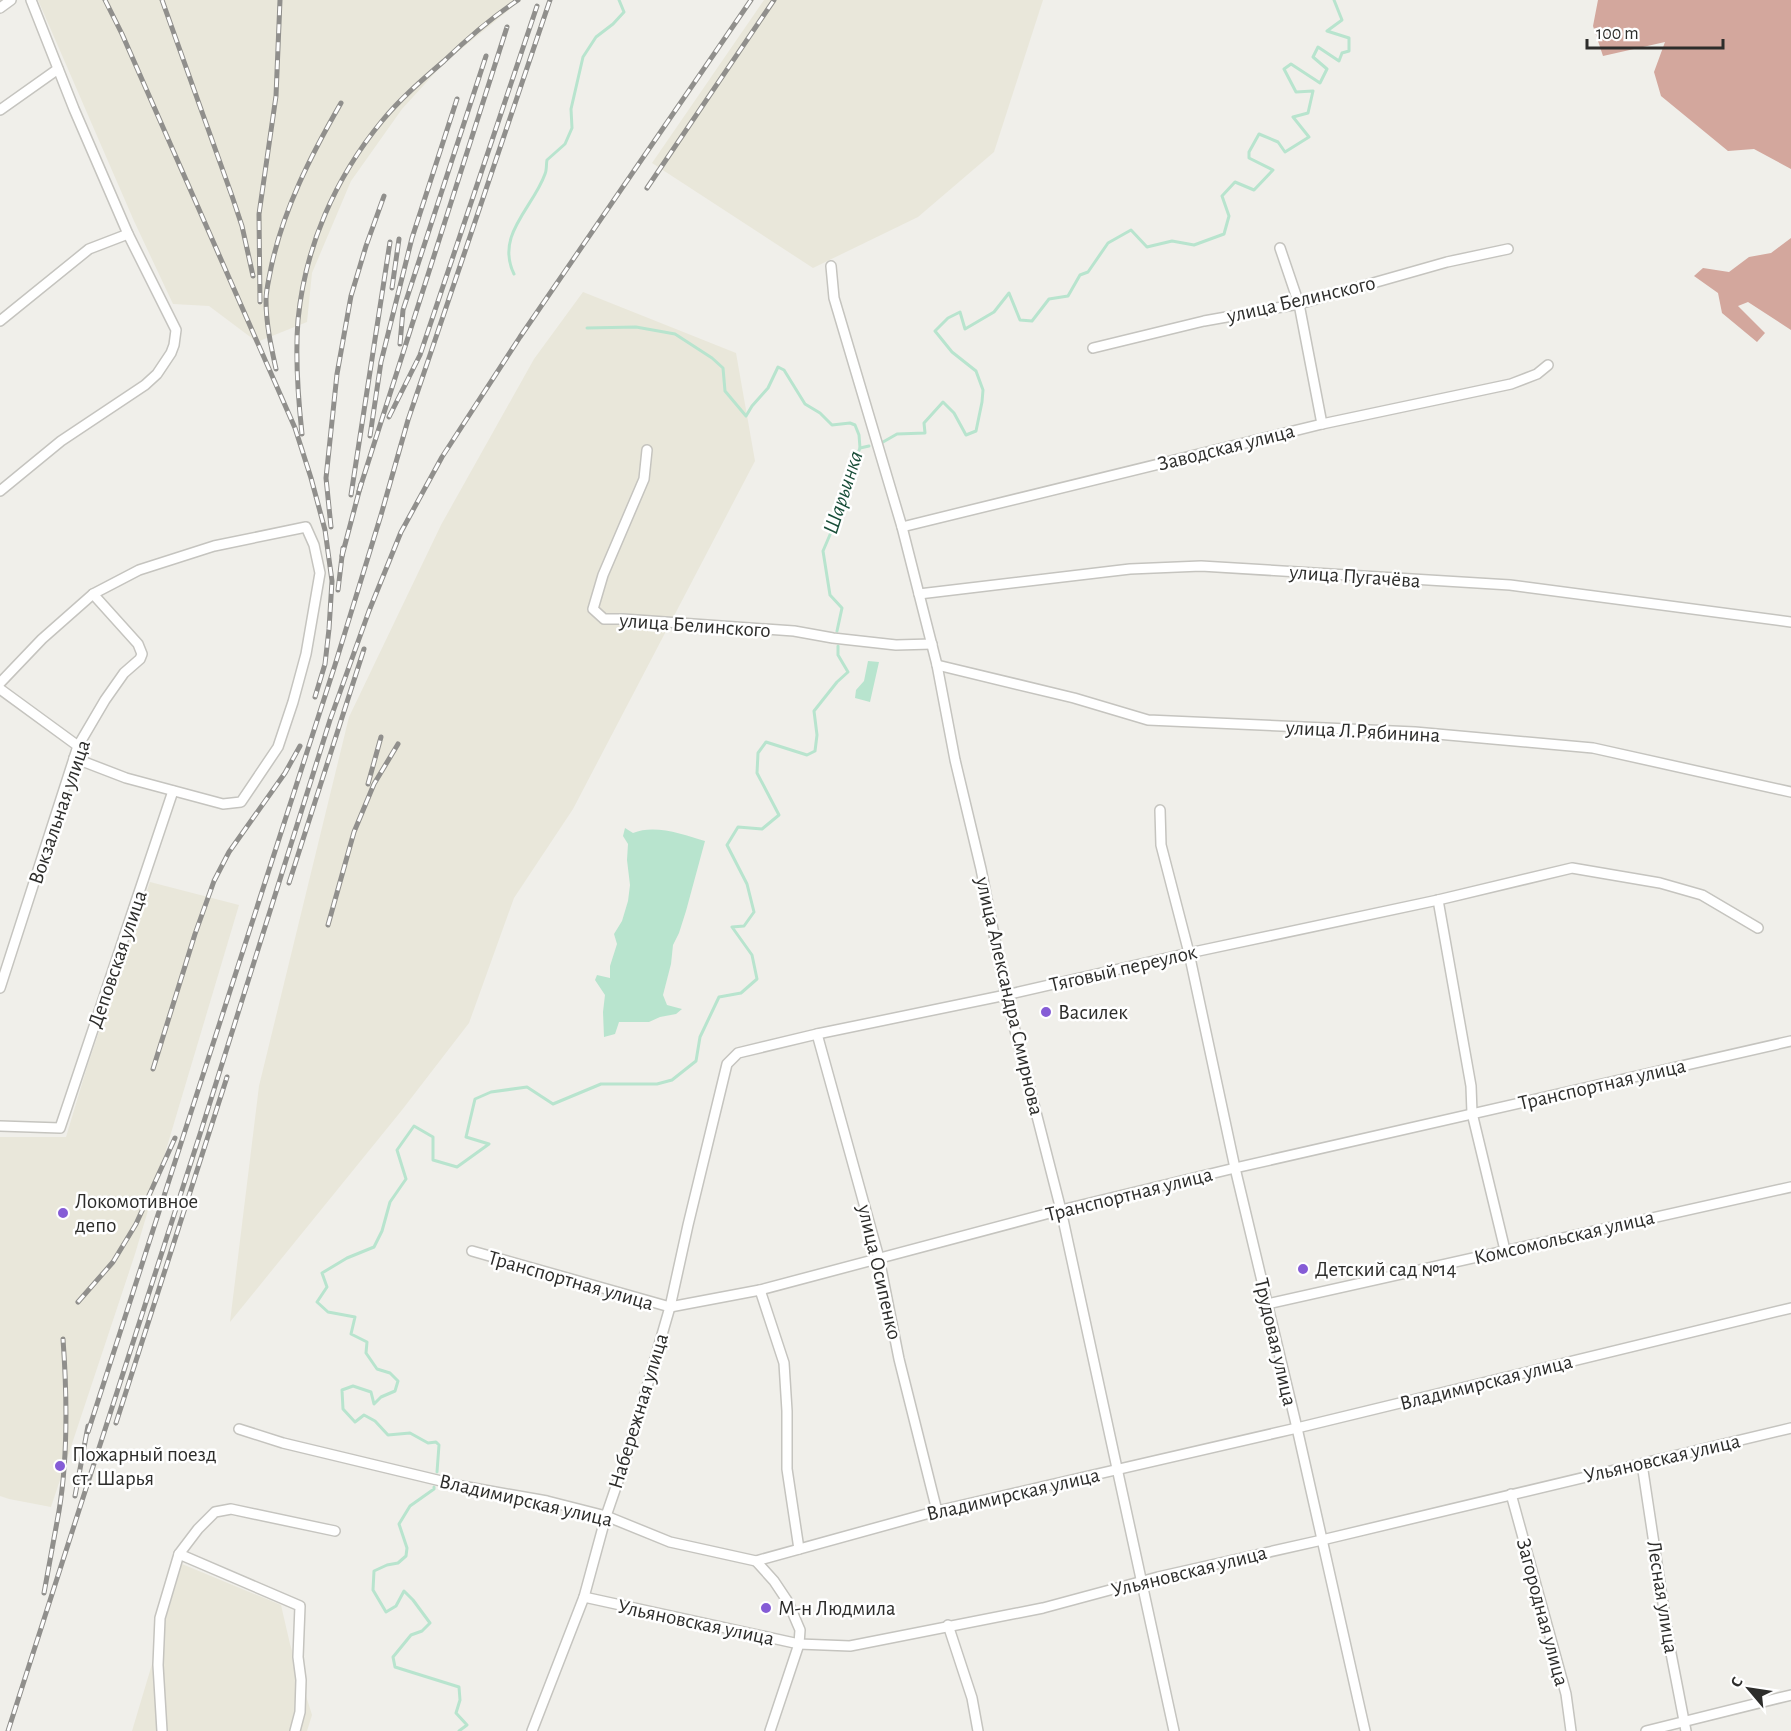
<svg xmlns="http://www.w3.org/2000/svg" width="1791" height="1731" font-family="'Alegreya Sans',sans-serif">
<rect width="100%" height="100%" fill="#f0efea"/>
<!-- built -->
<g fill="#e9e7da">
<polygon points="38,0 521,0 444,63 402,109 351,181 312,273 307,322 257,342 209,306 173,304 134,221"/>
<polygon points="764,0 1043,0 994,152 918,217 813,268 652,163"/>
<polygon points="583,292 736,353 755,461 573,809 514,898 469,1023 402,1110 230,1322 259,1086 349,717 441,525 534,359"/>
<polygon points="150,882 239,905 135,1254 51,1507 9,1499 0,1496 0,1137 66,1137 87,1067"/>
<polygon points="182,1564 281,1605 290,1644 312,1715 307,1731 132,1731"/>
</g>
<!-- forest -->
<g fill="#d3a79d">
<polygon points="1598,0 1791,0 1791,169 1754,149 1728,151 1661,96 1654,72 1665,42 1603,56 1593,26"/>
<polygon points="1791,238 1791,330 1748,302 1738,306 1765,333 1757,342 1722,313 1718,293 1694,276 1703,268 1729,272 1749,257 1771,253"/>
</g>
<!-- water -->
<g fill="#b8e4ce">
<polygon points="868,661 879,662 870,702 855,698 856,690 864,681"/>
<path d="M 625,828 L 633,833 C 654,824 683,834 705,841 L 686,911 L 679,933 L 673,945 L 671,964 L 663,995 L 667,1005 L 682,1009 L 676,1014 L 660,1017 L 649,1022 L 619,1022 L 615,1034 L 604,1037 L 603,1012 L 605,995 L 595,980 L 597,975 L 610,978 L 610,966 L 617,944 L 614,934 L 622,921 L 628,901 L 630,885 L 627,860 L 628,844 L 623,836 Z"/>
</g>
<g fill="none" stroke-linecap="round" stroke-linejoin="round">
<!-- stream -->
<g stroke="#b8e4ce" stroke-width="3">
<path d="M 514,274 C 495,235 533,208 545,174 C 547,170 546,164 547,160 L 565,144 L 572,128 L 571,109 L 583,57 L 596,37 L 613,24 L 624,12 L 619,0"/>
<polyline points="587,328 636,327 675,334 712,358 723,368 725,391 746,416 752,406 768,388 778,367 784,370 805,404 820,413 832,425 850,423 855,425 859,435 860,448 843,491 838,516 823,551 830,595 842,608 837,631"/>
<polyline points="883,442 897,434 925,433 924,423 943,402 954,413 966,435 976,431 982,402 983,390 976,371 952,352 935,331 948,318 960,312 965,329 994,312 1009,293 1020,320 1032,321 1049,299 1068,296 1080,275 1088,272 1108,243 1131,230 1147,247 1172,241 1194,245 1224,234 1229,216 1222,196 1235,182 1254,190 1273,170 1249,158 1249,152 1259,134 1278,142 1285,152 1309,137 1293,117 1308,113 1313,91 1296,92 1284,69 1291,64 1320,83 1327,69 1313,57 1318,47 1339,61 1342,53 1349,51 1349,38 1327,31 1342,20 1334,0"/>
<polyline points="860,448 869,446"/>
<polyline points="437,1472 439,1445 436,1442 428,1443 410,1433 388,1435 375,1421 364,1415 355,1422 343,1409 342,1390 353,1386 371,1392 374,1404 381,1397 395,1391 398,1381 390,1373 377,1369 366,1353 367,1342 351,1334 355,1317 328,1312 317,1302 327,1287 322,1273 347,1258 374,1247 382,1231 390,1202 406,1179 397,1150 414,1126 433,1137 433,1160 457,1167 489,1144 466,1137 475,1099 491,1092 527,1087 553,1104 601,1084 657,1084 672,1080 696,1061 700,1037 719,997 741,993 757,979 752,955 732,927 744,926 754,912 747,884 727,845 738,827 762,829 779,815 757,773 758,753 766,742 807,755 815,751 817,735 814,711 837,682 848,672 838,655 838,646"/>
<polyline points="434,1487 434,1489 410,1506 399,1524 407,1548 406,1556 398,1563 387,1565 374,1571 373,1590 386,1612 396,1606 404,1591 413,1600 430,1623 422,1631 411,1635 393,1657 395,1667 459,1687 460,1700 456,1713 467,1725 459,1731"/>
</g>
<defs>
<g id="minor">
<polyline points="0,8 11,0"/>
<polyline points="0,110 58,69"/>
<polyline points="1280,248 1299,304 1322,424"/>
<polyline points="831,266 834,298 902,527 937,665 955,760 981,869 1006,995 1061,1210 1174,1731"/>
<polyline points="0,321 89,249 128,234"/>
<polyline points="1093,348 1204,321 1299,304 1447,262 1508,249"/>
<polyline points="647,450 644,479 603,575 593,609 604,619 623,619 794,631 833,638 896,645 932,644"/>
<polyline points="0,491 61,441 145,385 157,374 171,353 174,345 176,330 128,234 74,109 31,0"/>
<polyline points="902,527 1322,424 1511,384 1537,374 1548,365"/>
<polyline points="919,594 1130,569 1201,566 1510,585 1791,622"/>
<polyline points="937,665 1074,698 1148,720 1415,732 1593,748 1791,792"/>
<polyline points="0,683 42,639 93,594 139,570 214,546 306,527 314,545 320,573 306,654 293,702 278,747 241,802 223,804 126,778 74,758"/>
<polyline points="0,689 78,746"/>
<polyline points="1160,810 1161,845 1189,953 1235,1168 1297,1428 1365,1731"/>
<polyline points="1438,900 1471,1086 1472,1113 1505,1250"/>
<polyline points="0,988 78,746 105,700 124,673 140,659 142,654 138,644 93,594"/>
<polyline points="817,1034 879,1258 899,1359 937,1511"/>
<polyline points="0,1126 60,1128 173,791"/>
<polyline points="472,1251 670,1307 760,1290 1061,1210 1235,1168 1791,1041"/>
<polyline points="760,1290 784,1363 787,1411 787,1469 799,1549"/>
<polyline points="1267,1304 1791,1187"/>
<polyline points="239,1429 283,1443 462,1486 547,1501 606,1516 670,1542 756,1561 937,1511 1297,1428 1791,1308"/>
<polyline points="1642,1464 1669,1643 1686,1731"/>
<polyline points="1511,1494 1566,1694 1571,1731"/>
<polyline points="179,1554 300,1606 298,1657 301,1680 300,1712 295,1731"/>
<polyline points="756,1561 774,1581 788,1602 800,1630 799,1644 770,1731"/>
<polyline points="584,1597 799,1644 850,1646 1043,1608 1158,1577 1322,1540 1791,1428"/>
<polyline points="948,1625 972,1698 978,1731"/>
<polyline points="162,1731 158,1665 160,1618 179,1554 198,1529 215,1512 231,1509 335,1531"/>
<polyline points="532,1731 584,1597 606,1516 628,1452 670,1307 688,1225 727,1064 738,1053 817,1034 1006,995 1189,953 1438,900 1572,868 1660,883 1702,895 1758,928"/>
<polyline points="1646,1731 1791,1695"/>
</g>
</defs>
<!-- minor casing -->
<use href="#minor" stroke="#c5c4bf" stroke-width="12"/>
<!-- minor -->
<use href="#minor" stroke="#fff" stroke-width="9"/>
<defs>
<g id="rail">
<polyline points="105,0 122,34 295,428 311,478 325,530 332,581 329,629 325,664 315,697"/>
<polyline points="162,0 232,196 242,226 253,276"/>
<polyline points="647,188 774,0"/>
<polyline points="392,288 399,239"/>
<polyline points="260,302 259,214 276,96 280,0"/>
<polyline points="400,344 403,310 486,56"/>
<path d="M 276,369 C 271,346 266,324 266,300 C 266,290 269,279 271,268 C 283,210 311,155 341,103"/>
<polyline points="389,417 420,355 537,6"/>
<path d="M 302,434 C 298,397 295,358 298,320 C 305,247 335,178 382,121 C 400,99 422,80 444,61 C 467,39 491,18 518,0"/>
<polyline points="370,436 381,362 412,238 457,99"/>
<polyline points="359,491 507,27"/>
<polyline points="351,495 390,242"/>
<polyline points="331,527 326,478 337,374 351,296 366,246 384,196"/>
<polyline points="342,556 361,484"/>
<polyline points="338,590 343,548"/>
<polyline points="368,784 381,737"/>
<polyline points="289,883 364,649"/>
<polyline points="328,925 354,832 374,784 398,744"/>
<polyline points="153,1069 195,934 214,881 229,852 285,773 300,746"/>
<polyline points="78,1302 113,1262 136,1224 175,1138"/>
<polyline points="116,1423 227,1077"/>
<polyline points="88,1432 335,665 381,515 408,420 550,0"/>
<polyline points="75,1496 88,1426"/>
<path d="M 44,1593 C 49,1566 54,1538 59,1511 C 68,1457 67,1394 63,1339"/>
<polyline points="8,1731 201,1131 330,720 369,611 401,532 442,457 520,337 751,0"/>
</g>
</defs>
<!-- rail casing -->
<use href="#rail" stroke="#908f8c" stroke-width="5"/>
<!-- rail -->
<use href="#rail" stroke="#fff" stroke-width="3" stroke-dasharray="9" stroke-linecap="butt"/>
</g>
<!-- markers -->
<g fill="#855cd6" stroke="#fff" stroke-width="2">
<circle cx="1046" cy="1012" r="6"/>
<circle cx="63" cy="1213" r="6"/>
<circle cx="1303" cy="1269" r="6"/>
<circle cx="60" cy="1466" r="6"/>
<circle cx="766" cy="1608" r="6"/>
</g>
<g text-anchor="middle" stroke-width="5" stroke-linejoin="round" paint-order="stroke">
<!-- street labels -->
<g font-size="21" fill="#2d2d2b" stroke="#fff">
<text transform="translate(1301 299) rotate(-13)" y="7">улица Белинского</text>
<text transform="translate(1226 447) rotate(-14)" y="7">Заводская улица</text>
<text transform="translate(1355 576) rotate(4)" y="7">улица Пугачёва</text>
<text transform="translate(695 625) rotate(4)" y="7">улица Белинского</text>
<text transform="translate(1363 731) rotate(3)" y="7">улица Л.Рябинина</text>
<text transform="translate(59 812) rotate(-71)" y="7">Вокзальная улица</text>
<text transform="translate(117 959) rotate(-71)" y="7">Деповская улица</text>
<text transform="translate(1123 968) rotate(-13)" y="7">Тяговый переулок</text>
<text transform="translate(1010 996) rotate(77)" y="7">улица Александра Смирнова</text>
<text transform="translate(1602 1084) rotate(-13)" y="7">Транспортная улица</text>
<text transform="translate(1129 1194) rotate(-14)" y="7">Транспортная улица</text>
<text transform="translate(1564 1237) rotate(-13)" y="7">Комсомольская улица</text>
<text transform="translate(880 1272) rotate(77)" y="7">улица Осипенко</text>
<text transform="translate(571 1280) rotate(16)" y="7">Транспортная улица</text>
<text transform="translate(1276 1342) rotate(77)" y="7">Трудовая улица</text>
<text transform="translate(1486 1382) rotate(-14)" y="7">Владимирская улица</text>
<text transform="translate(638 1411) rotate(-73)" y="7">Набережная улица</text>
<text transform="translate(1662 1458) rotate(-13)" y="7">Ульяновская улица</text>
<text transform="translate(1013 1494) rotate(-13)" y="7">Владимирская улица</text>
<text transform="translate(526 1500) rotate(13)" y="7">Владимирская улица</text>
<text transform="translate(1189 1571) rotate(-14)" y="7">Ульяновская улица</text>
<text transform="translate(1663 1597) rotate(81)" y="7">Лесная улица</text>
<text transform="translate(1543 1612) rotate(75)" y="7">Загородная улица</text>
<text transform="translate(696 1622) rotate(12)" y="7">Ульяновская улица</text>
</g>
<!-- poi labels -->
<g font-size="21" fill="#2d2d2b" stroke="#fff" text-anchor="start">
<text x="1058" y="1019">Василек</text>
<text x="75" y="1208">Локомотивное<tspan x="75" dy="24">депо</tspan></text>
<text x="1315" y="1276">Детский сад №14</text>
<text x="72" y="1461">Пожарный поезд<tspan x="72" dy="24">ст. Шарья</tspan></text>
<text x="778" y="1615">М-н Людмила</text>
</g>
<!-- water labels -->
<g font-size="22" font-style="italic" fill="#194e39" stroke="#fff">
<text transform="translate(842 492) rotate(-72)" y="8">Шарьинка</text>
</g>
</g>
<!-- north arrow -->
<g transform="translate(1749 1689) rotate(299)" stroke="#ffffff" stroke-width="4.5" paint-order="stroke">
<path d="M0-4.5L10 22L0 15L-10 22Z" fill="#2d2d2b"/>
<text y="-9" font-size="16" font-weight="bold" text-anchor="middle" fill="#2d2d2b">С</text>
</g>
<!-- scale -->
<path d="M1587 39v9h136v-9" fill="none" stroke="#2d2d2b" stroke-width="3"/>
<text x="1596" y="39" font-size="18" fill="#2d2d2b" stroke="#ffffff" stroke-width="4.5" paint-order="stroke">100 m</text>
</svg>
